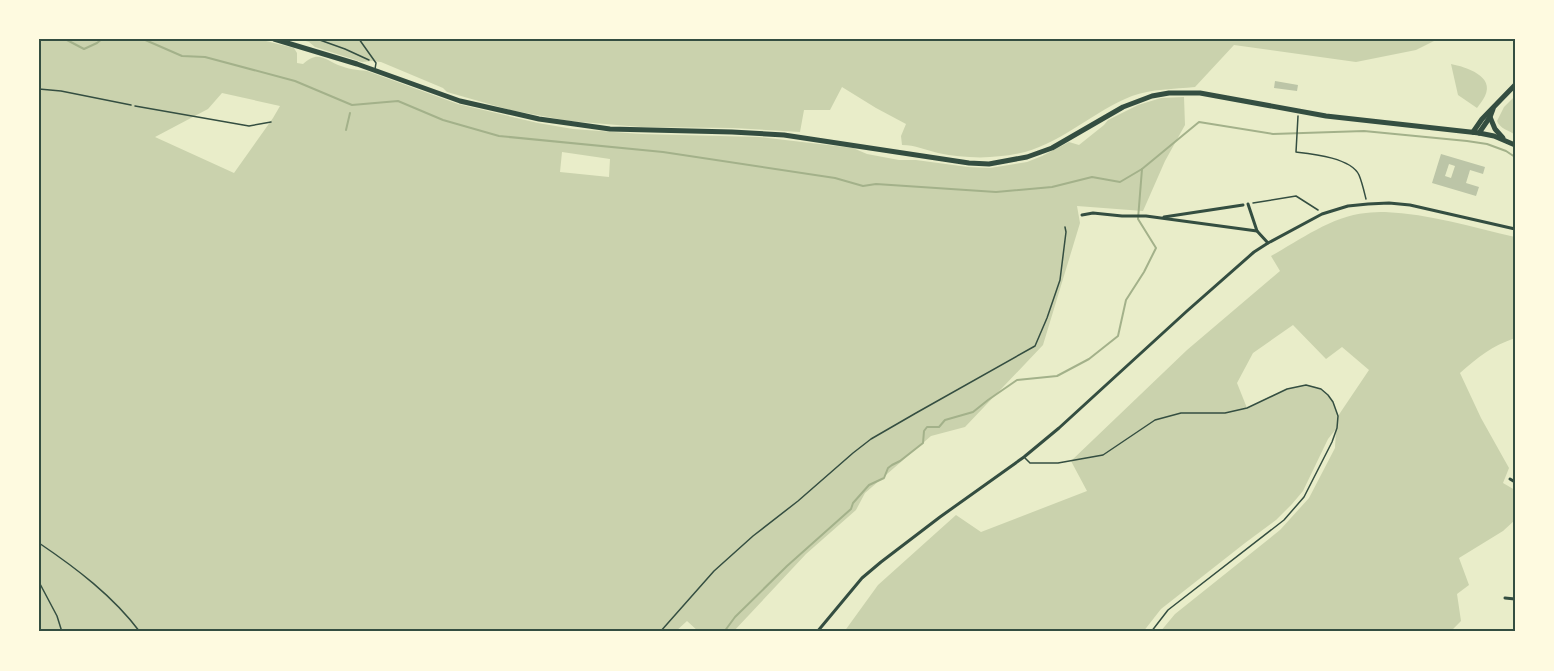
<svg xmlns="http://www.w3.org/2000/svg" width="1554" height="671" font-family="Ubuntu,sans-serif">
<rect width="100%" height="100%" fill="#e9edc9"/>
<!-- green -->
<g fill="#cad2ad" fill-rule="evenodd">
<path d="M 39,39 L 258,39 L 294,48 L 297,53 L 297,63 L 303,64 C 317,51 323,58 338,65 C 348,69 357,70 367,71 L 458,104 L 538,123 L 573,129 L 641,134 L 759,137 L 853,148 L 867,154 L 899,160 L 916,160 L 968,167 L 990,168 L 1027,162 L 1042,156 L 1069,142 L 1079,145 L 1104,125 L 1108,120 L 1138,105 L 1161,98 L 1184,97 L 1185,125 L 1165,161 L 1143,211 L 1077,206 L 1080,223 L 1043,345 L 965,427 L 931,436 L 865,493 L 856,510 L 806,554 L 733,632 L 699,632 L 687,621 L 675,632 L 39,632 ZM 222,93 L 280,106 L 273,118 L 234,173 L 155,137 L 208,109 ZM 562,152 L 610,159 L 609,177 L 560,172 Z"/>
<path d="M 298,39 L 1438,39 L 1416,50 L 1356,62 L 1234,45 L 1195,87 C 1174,89 1151,89 1132,96 C 1094,111 1064,141 1025,152 C 997,159 967,159 938,153 C 926,150 915,145 902,145 L 901,136 L 906,124 L 876,108 L 842,87 L 830,110 L 804,110 L 800,132 L 733,128 L 641,127 L 569,121 L 510,110 L 447,92 L 443,88 L 381,62 L 372,61 L 362,62 L 315,47 L 309,42 Z"/>
<path d="M 1451,64 C 1466,67 1495,76 1485,96 C 1483,100 1479,105 1477,108 L 1458,95 Z"/>
<path d="M 1515,96 L 1515,135 C 1509,130 1500,129 1497,121 L 1504,107 Z"/>
<path d="M 1385,212 C 1430,214 1472,227 1515,237 L 1515,338 C 1492,346 1478,357 1460,373 L 1481,418 L 1509,468 L 1503,483 L 1515,490 L 1515,520 L 1503,531 L 1459,558 L 1469,585 L 1457,594 L 1461,621 L 1450,632 L 1160,632 L 1175,614 L 1280,530 L 1309,498 L 1335,448 L 1336,429 L 1328,439 L 1303,491 L 1292,504 L 1276,520 L 1245,543 L 1161,609 L 1143,632 L 844,632 L 878,585 L 956,515 L 981,532 L 1087,491 L 1071,461 L 1187,350 L 1280,271 L 1271,256 C 1300,240 1332,216 1366,213 C 1372,212 1379,212 1385,212 ZM 1293,325 L 1326,359 L 1342,347 L 1369,370 L 1338,416 C 1335,408 1333,400 1327,394 C 1307,372 1268,398 1247,408 L 1237,383 L 1253,353 Z"/>
</g>
<g fill="none" stroke-linecap="round" stroke-linejoin="round">
<!-- stream -->
<g stroke="#a3b18a" stroke-width="2">
<polyline points="65,39 84,49 97,43 102,39"/>
<polyline points="143,39 182,56 205,57 295,81 352,105 398,101 443,120 499,136 663,152 835,178 863,186 876,184 996,192 1052,187 1092,177 1120,182 1142,169"/>
<polyline points="346,130 350,113"/>
<polyline points="724,632 735,617 787,566 851,509 853,503 869,485 884,478 888,468 892,465 900,461 923,443 924,431 927,427 939,427 945,420 973,412 988,400 1017,380 1057,376 1089,359 1118,336 1126,300 1144,272 1156,248 1138,219 1142,169 1199,122 1273,134 1364,131 1467,141 1487,144 1506,151 1515,157"/>
</g>
</g>
<!-- building -->
<g fill="#bcc5a7" fill-rule="evenodd">
<polygon points="1275,81 1298,85 1297,91 1274,88"/>
<path d="M 1441,154 L 1485,167 L 1483,174 L 1470,170 L 1466,183 L 1479,187 L 1476,196 L 1432,183 ZM 1449,164 L 1455,166 L 1451,178 L 1445,176 Z"/>
</g>
<g fill="none" stroke-linecap="round" stroke-linejoin="round">
<!-- path -->
<g stroke="#344e41" stroke-width="1.5">
<polyline points="317,39 345,49 369,60"/>
<polyline points="39,89 61,91 131,105"/>
<path d="M 1298,116 L 1296,152 C 1313,154 1351,158 1359,175 C 1362,182 1364,191 1366,199"/>
<polyline points="1253,203 1296,196 1318,210"/>
<path d="M 39,543 C 76,568 113,596 140,632"/>
<polyline points="39,582 57,616 62,632"/>
<polyline points="660,632 714,571 753,536 798,501 853,453 871,439 916,413 1035,346 1047,318 1060,280 1066,232 1065,227"/>
</g>
<!-- service -->
<g stroke="#344e41" stroke-width="1.5">
<polyline points="359,39 376,63 375,69"/>
<polyline points="135,106 249,126 271,122"/>
<polyline points="1025,458 1030,463 1058,463 1103,455 1155,420 1181,413 1225,413 1247,408 1287,389 1306,385 1321,389 1328,395 1333,402 1338,416 1337,428 1332,442 1304,497 1284,520 1168,610 1151,632"/>
</g>
<!-- minor -->
<g stroke="#344e41" stroke-width="3">
<polyline points="1248,204 1257,231"/>
<polyline points="1082,215 1093,213 1122,216 1146,216 1257,231 1268,243"/>
<polyline points="1164,217 1243,205"/>
<polyline points="1510,479 1515,482"/>
<polyline points="1505,598 1515,599"/>
<polyline points="817,632 862,578 881,562 940,517 1024,457 1059,428 1187,311 1254,252 1268,243 1322,214 1348,206 1368,204 1389,203 1410,205 1515,229"/>
</g>
<!-- primary -->
<g stroke="#344e41" stroke-width="5">
<polyline points="274,39 357,64 460,101 539,119 610,129 732,132 784,135 969,163 989,164 1027,157 1052,148 1123,107 1152,96 1169,93 1200,93 1326,116 1479,133 1494,136 1515,145"/>
<polyline points="1490,117 1495,129 1503,138"/>
<polyline points="1473,132 1482,119 1515,85"/>
<polyline points="1479,133 1490,117 1493,109"/>
</g>
</g>
<!-- border -->
<rect width="1554" height="671" fill="none" stroke="#fefae0" stroke-width="81"/>
<rect x="40" y="40" width="1474" height="590" fill="none" stroke="#344e41" stroke-width="2"/>
</svg>
